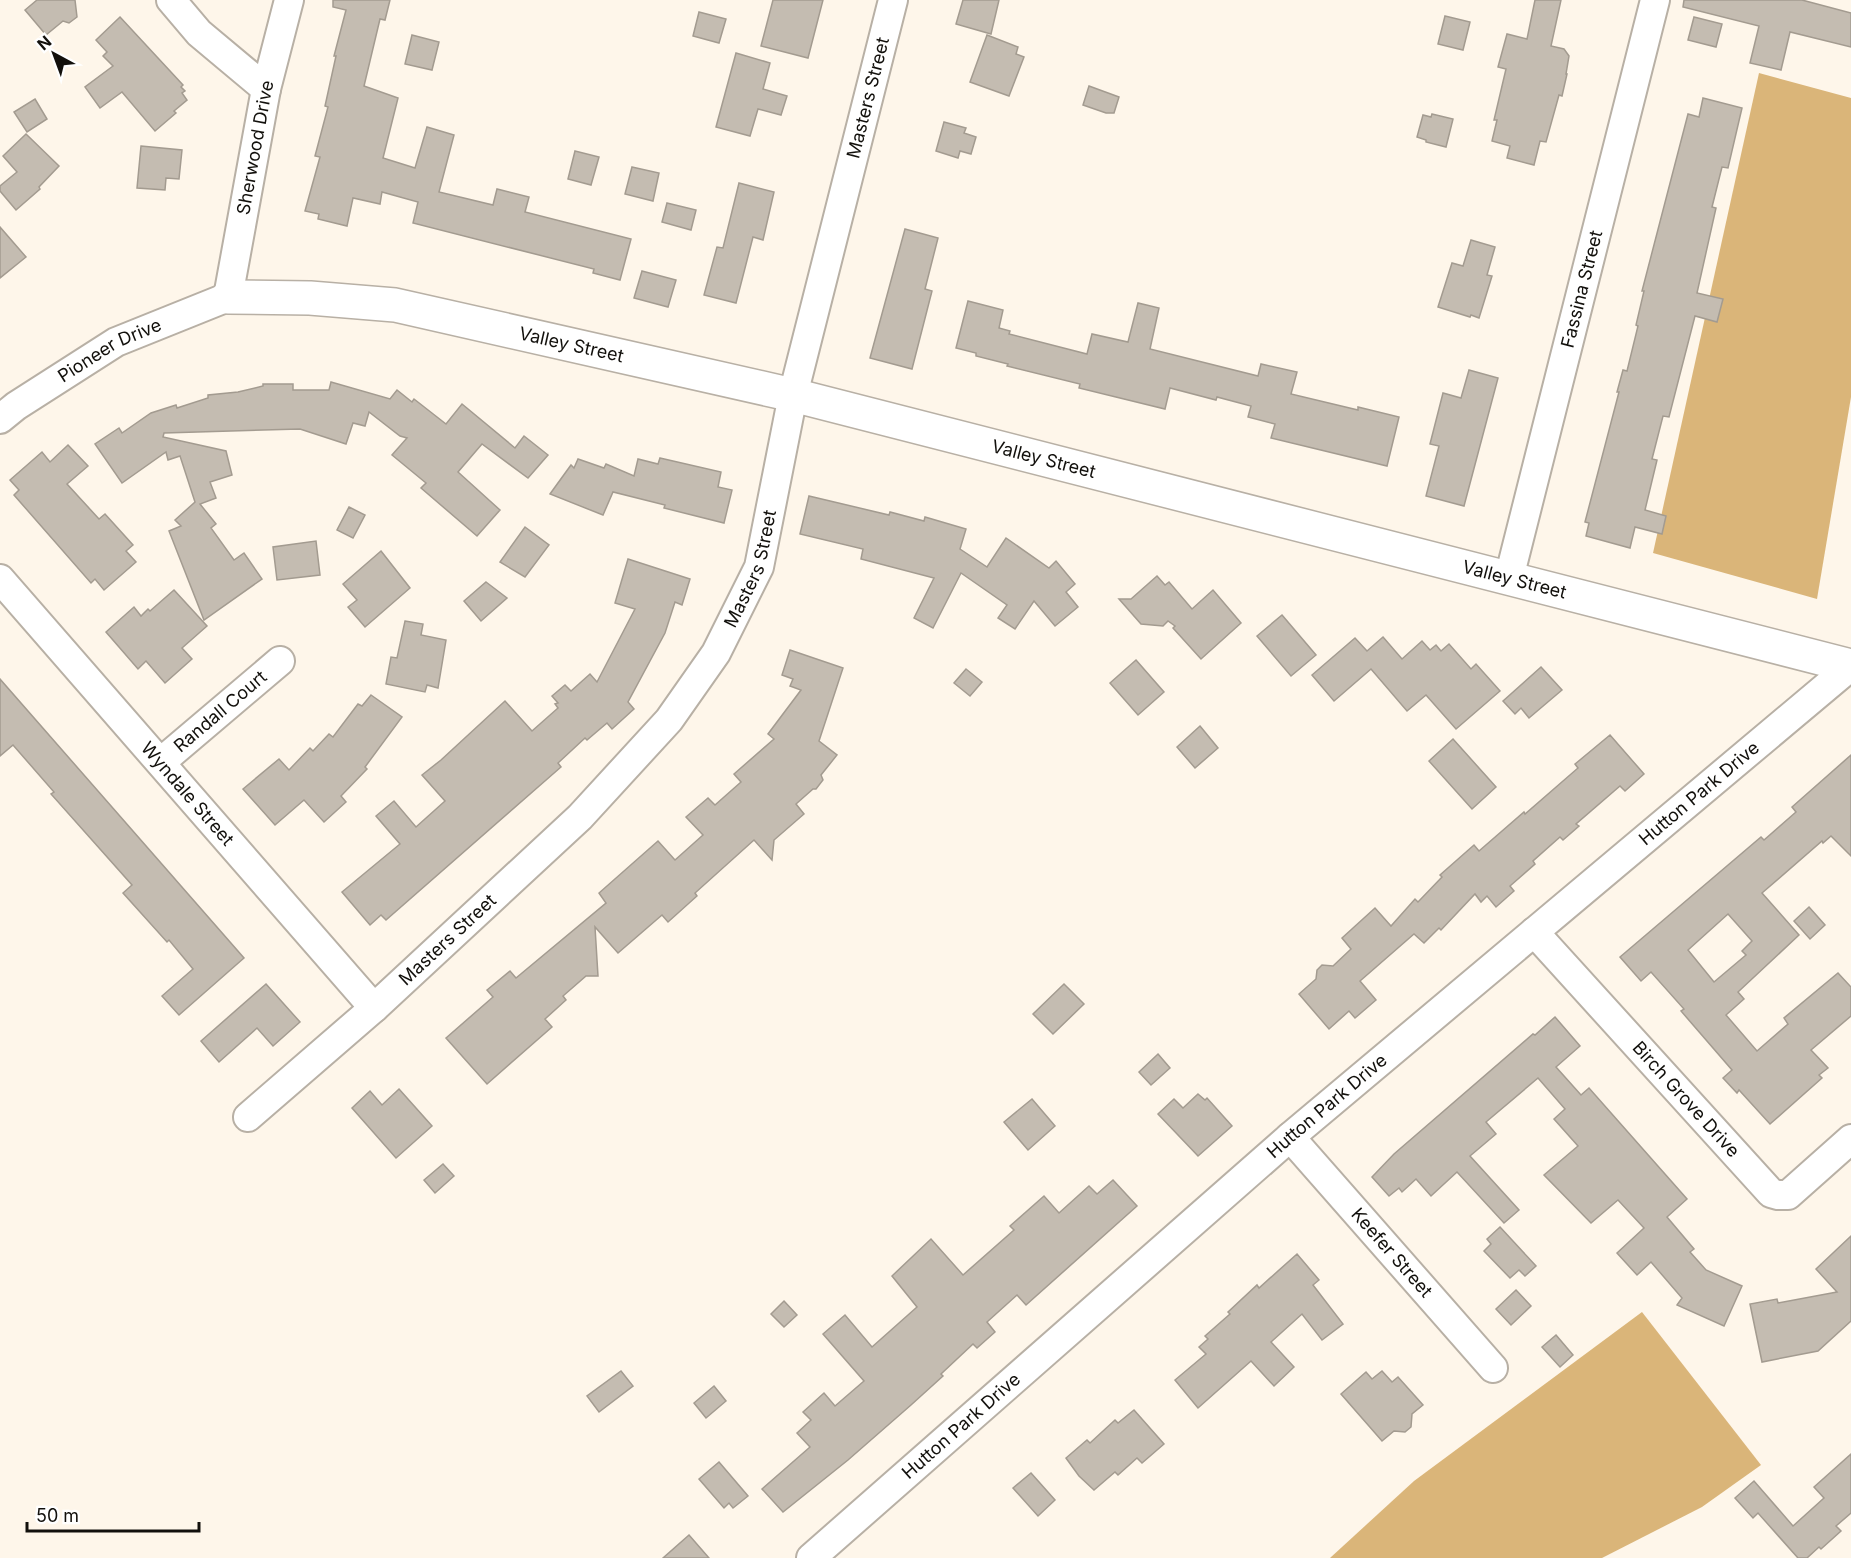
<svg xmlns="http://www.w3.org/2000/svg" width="1851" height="1558" font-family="Inter,sans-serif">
<rect width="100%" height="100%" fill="#fef6ea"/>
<!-- forest -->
<g fill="#dab579">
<polygon points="1759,73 1851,98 1851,397 1817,599 1653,553"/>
<polygon points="1642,1312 1761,1465 1702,1507 1602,1558 1330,1558 1414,1481"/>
</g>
<!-- building -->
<g fill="#c4bcb1" stroke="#a39b90" stroke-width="1.5" fill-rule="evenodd">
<polygon points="37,0 75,0 77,17 69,23 63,21 46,35 25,10"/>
<polygon points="333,0 390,0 385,20 380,19 364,86 398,98 383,158 415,168 427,127 454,135 439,192 493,205 497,189 529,197 525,212 631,239 620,280 593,273 594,269 413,223 418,202 382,192 380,204 353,198 347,226 318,219 319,214 305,211 320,157 315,156 328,107 325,106 336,56 334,56 346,10 333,7"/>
<polygon points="773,0 823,0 808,58 761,46"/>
<polygon points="963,0 999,0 991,34 956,24"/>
<polygon points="1535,0 1561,0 1551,46 1564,49 1569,56 1566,74 1567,74 1562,96 1559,95 1546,142 1540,141 1534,165 1507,158 1510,146 1492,141 1497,120 1494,120 1506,69 1498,67 1507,34 1527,39"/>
<polygon points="1684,0 1802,0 1851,13 1851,47 1790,32 1781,70 1750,63 1759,26 1683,7"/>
<polygon points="699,12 726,19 719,43 693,36"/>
<polygon points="1445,16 1470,22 1463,50 1438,44"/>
<polygon points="120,17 183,85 181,87 185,91 182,93 187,100 174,111 176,113 155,131 122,92 100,108 85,87 113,66 103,56 107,52 96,40"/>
<polygon points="1694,17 1722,24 1716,47 1688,40"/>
<polygon points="412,35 439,42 432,70 405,64"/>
<polygon points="987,35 1018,47 1016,54 1024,57 1009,96 970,82"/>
<polygon points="736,53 770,63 763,89 787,96 781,115 758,109 750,136 716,127"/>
<polygon points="1089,86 1119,97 1114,113 1106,113 1083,105"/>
<polygon points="1703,98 1742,108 1728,168 1722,167 1712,207 1716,208 1697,293 1723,299 1717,322 1695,316 1669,417 1663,416 1652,459 1657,460 1645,510 1666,516 1662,534 1635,527 1630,548 1586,536 1589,523 1585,522 1619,392 1617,392 1623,370 1627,371 1638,326 1636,325 1644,291 1642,291 1688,114 1699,117"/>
<polygon points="35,99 47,119 27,132 14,112"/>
<polygon points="1432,114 1453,119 1446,147 1426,142 1426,140 1417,137 1423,115 1431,117"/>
<polygon points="944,122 966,128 964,133 976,137 971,154 960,151 958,158 936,151"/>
<polygon points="26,134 59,166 39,187 40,189 16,210 0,191 0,186 17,172 3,156"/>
<polygon points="141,146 182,150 179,179 166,178 165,190 137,188"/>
<polygon points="575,151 599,157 591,185 568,179"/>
<polygon points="632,167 659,173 653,201 625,194"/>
<polygon points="739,183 774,192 763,240 753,237 736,303 704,295 717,247 723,248"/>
<polygon points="667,203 696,210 691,230 662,222"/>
<polygon points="0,227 26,257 0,278"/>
<polygon points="905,229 938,238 925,289 932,291 912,369 870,358"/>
<polygon points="1471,240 1495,247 1487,275 1492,276 1479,318 1471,315 1470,317 1438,307 1452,263 1463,266"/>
<polygon points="642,271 676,280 668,307 634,298"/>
<polygon points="968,301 1003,310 999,328 1010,331 1009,334 1087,354 1092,334 1128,342 1138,303 1159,308 1150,349 1258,376 1261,364 1297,372 1291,394 1358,410 1358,407 1399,417 1387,466 1271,438 1275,424 1248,417 1251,406 1217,397 1216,400 1170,388 1165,409 1079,388 1080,384 1007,366 1008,364 976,356 976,353 956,348"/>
<polygon points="1469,370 1498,378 1464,506 1426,496 1439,446 1430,444 1443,393 1461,398"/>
<polygon points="331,382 390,399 397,390 412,402 414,399 446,424 462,404 515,448 524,436 548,455 528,478 482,444 458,472 500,510 477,536 421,488 426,483 392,455 407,438 400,436 369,412 365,426 353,423 346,444 300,429 164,433 163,437 226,451 232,475 210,482 216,498 200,504 216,524 211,528 234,560 244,553 262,579 204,620 169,531 181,526 175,520 195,502 180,456 168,460 166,452 122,483 95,444 119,428 122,433 151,413 176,405 177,408 208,398 208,395 238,392 263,386 263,384 293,384 293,390 329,390"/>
<polygon points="68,445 88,466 67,484 99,519 105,514 133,545 126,551 136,562 104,590 95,579 91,583 14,495 19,490 10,480 42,452 50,462"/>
<polygon points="660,458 721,472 718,487 732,490 724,523 664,508 665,505 613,492 603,515 550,494 571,465 574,468 578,459 604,468 606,464 634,476 638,459 658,464"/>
<polygon points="809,496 889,515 890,512 924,521 925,517 966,529 960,549 987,567 1006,538 1049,568 1056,561 1075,584 1066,592 1078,607 1055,626 1034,601 1015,629 998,618 1007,605 961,573 933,628 914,618 934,578 861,559 863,549 800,534"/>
<polygon points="349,507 365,515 353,538 337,530"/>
<polygon points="525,527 549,545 525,577 500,562"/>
<polygon points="316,541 320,575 277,580 273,547"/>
<polygon points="381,551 410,588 365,627 348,607 357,600 343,584"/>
<polygon points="628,559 690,579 682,605 675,602 665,633 628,702 634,709 612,729 607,723 587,740 585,738 558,763 561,767 386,920 381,915 370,925 342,892 400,844 376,816 394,801 416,827 445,801 422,775 441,760 505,701 532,731 558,708 555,704 558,703 552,696 565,685 571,691 590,674 597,682 635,609 615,603"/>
<polygon points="1157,576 1165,585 1169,582 1192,609 1213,590 1241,623 1201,659 1173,628 1175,626 1168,621 1163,626 1141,624 1119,599 1131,599"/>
<polygon points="486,582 507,598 481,621 464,601"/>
<polygon points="174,590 207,626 182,648 192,659 165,683 146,661 138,669 106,632 134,607 141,616 148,609 150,611"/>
<polygon points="1282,615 1316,655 1291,676 1257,636"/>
<polygon points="405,621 423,624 421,635 446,640 438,688 427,685 425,692 386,684 391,657 397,658"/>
<polygon points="1383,637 1402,659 1422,641 1430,650 1436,645 1441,651 1449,644 1471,669 1476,664 1500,691 1456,729 1426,695 1407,711 1371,669 1334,701 1312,675 1355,638 1367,651"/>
<polygon points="790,650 843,668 819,741 837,755 821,775 823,780 816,789 813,789 796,804 804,814 774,840 772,860 754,840 695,893 697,896 668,922 662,915 618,953 595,927 598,976 586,976 563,996 566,1000 545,1019 552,1027 487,1084 446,1038 493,997 487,990 510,971 516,978 606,903 599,893 658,841 675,860 703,835 686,817 708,798 715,805 741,782 734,774 774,739 768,734 801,690 790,686 793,679 782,675"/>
<polygon points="1136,660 1164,692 1138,715 1110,683"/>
<polygon points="1541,667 1562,690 1529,718 1521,708 1515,714 1503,701"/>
<polygon points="966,669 982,682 970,696 954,683"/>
<polygon points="0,679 244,958 179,1015 162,996 193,969 169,940 167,942 123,893 132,885 51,794 54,792 13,745 0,756"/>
<polygon points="371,695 402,717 365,767 367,769 341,796 346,802 324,822 304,800 275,825 243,789 279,759 289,770 310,748 313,751 329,734 333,737 358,704 362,706"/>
<polygon points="1200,726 1218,748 1195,768 1177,747"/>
<polygon points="1610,735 1644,774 1625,791 1620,786 1576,824 1579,826 1563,840 1560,837 1533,861 1535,864 1510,886 1514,891 1496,907 1487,896 1481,902 1475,894 1441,930 1439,928 1424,943 1414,934 1360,981 1376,1000 1355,1018 1349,1011 1329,1029 1299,994 1316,979 1317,970 1322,965 1333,966 1351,949 1342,938 1375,908 1391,926 1415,899 1418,902 1442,877 1440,875 1474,845 1479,851 1524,812 1525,814 1578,768 1575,764"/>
<polygon points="1453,739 1496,787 1472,809 1429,761"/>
<path d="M 1851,755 L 1851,856 L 1831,836 L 1823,843 L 1822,841 L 1762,893 L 1799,935 L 1738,992 L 1744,999 L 1726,1015 L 1757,1051 L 1788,1024 L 1784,1018 L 1838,973 L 1851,987 L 1851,1016 L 1811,1050 L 1828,1068 L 1819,1075 L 1822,1078 L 1770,1124 L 1739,1090 L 1737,1093 L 1723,1078 L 1732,1070 L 1681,1011 L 1684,1009 L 1651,972 L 1641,981 L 1620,957 L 1761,837 L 1764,840 L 1796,812 L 1792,807 ZM 1728,914 L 1752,941 L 1742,951 L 1746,955 L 1714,982 L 1688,950 Z"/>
<polygon points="1809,907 1825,925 1810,939 1794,921"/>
<polygon points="266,984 300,1022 273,1046 257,1028 219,1062 201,1041"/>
<polygon points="1064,984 1084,1004 1053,1034 1033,1014"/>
<polygon points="1555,1017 1580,1046 1556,1067 1581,1095 1589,1088 1687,1199 1667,1217 1694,1249 1690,1252 1706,1270 1742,1286 1724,1326 1677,1305 1682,1298 1651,1262 1637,1275 1617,1253 1644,1228 1618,1200 1591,1223 1544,1175 1578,1146 1554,1119 1565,1109 1538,1078 1486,1122 1496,1134 1470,1156 1519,1210 1504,1223 1457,1172 1431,1196 1416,1179 1402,1192 1399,1188 1389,1196 1372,1177 1394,1154 1533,1034 1535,1035"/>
<polygon points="1158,1054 1170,1068 1151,1085 1139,1072"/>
<polygon points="399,1089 432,1126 396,1158 352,1108 370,1091 382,1105"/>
<polygon points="1198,1094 1205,1100 1207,1098 1232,1126 1198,1156 1158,1114 1174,1099 1183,1108"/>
<polygon points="1032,1099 1055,1126 1028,1150 1004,1122"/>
<polygon points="443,1164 454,1176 435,1193 424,1180"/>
<polygon points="1113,1180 1137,1206 1026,1305 1017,1295 987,1322 995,1332 977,1348 973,1344 941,1374 943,1376 911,1405 848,1460 783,1512 762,1489 810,1447 797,1433 811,1420 803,1412 824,1393 835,1406 864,1381 823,1334 845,1315 872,1347 917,1307 892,1276 931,1239 963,1275 1014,1230 1010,1226 1044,1196 1059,1213 1089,1186 1097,1194"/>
<polygon points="1500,1227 1536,1266 1525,1276 1519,1270 1510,1278 1484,1251 1491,1244 1487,1239"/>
<polygon points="1851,1236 1851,1321 1818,1351 1762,1362 1750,1304 1777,1299 1778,1303 1837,1292 1816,1269"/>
<polygon points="1297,1254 1319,1280 1313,1285 1343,1324 1322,1340 1302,1314 1271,1342 1294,1367 1274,1386 1251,1361 1198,1408 1175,1380 1206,1354 1199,1347 1208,1339 1205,1336 1230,1314 1228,1312 1257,1285 1259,1288"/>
<polygon points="1516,1290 1531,1306 1511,1325 1496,1309"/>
<polygon points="784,1301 797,1315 784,1327 771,1314"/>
<polygon points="1556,1335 1573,1355 1560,1367 1542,1347"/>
<polygon points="621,1371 633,1386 599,1412 587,1396"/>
<polygon points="1382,1371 1392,1382 1398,1377 1423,1405 1412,1414 1411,1427 1405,1432 1394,1431 1382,1441 1341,1394 1366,1372 1372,1379"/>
<polygon points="714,1386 726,1401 706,1418 694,1403"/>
<polygon points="1134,1410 1164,1444 1142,1463 1137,1458 1118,1475 1115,1472 1094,1490 1079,1476 1066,1458 1087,1440 1090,1443 1115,1420 1118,1423"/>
<polygon points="1851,1454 1851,1513 1836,1526 1841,1531 1821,1549 1819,1547 1807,1558 1798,1558 1758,1513 1753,1518 1735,1498 1754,1481 1793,1526 1824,1498 1814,1487"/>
<polygon points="719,1462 748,1496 733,1508 729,1503 724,1508 699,1479"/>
<polygon points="1031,1473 1055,1500 1038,1516 1013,1488"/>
<polygon points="689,1535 709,1558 663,1558"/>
</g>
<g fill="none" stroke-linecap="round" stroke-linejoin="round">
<defs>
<g id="minor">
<polyline points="171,0 199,33 266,89"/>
<path id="s1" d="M 0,419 L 16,406 L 116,342 L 228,297 L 266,89 L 289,0"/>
<path id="s2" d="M 1509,578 L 1655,0"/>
<path id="s3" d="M 0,579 L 374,1008"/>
<path id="s4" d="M 161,762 L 280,661"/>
<path id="s5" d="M 1534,932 L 1771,1193 L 1778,1195 L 1788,1195 L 1851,1139"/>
<path id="s6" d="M 248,1117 L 374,1008 L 580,817 L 669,720 L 716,653 L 759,567 L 793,395 L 893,0"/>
<path id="s7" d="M 1290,1137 L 1493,1368"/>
<path id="s8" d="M 811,1558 L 1290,1137 L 1851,666"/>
</g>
<g id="major">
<path id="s9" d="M 228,297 L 310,298 L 395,305 L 793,395 L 1851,666"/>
</g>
</defs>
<!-- minor casing -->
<use href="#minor" stroke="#b8b0a5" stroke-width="32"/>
<!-- major casing -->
<use href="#major" stroke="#b8b0a5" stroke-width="36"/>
<!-- minor -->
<use href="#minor" stroke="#fff" stroke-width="28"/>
<!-- major -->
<use href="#major" stroke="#fff" stroke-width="33"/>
</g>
<g text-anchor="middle" stroke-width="5" stroke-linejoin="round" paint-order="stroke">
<!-- street labels -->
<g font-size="18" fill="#12100c" stroke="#fff">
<text dy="6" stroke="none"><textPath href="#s6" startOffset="1239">Masters Street</textPath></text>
<text dy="6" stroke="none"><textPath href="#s1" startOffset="412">Sherwood Drive</textPath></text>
<text dy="6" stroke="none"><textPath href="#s2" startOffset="298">Fassina Street</textPath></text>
<text dy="6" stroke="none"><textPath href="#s9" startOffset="348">Valley Street</textPath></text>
<text dy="6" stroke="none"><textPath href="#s1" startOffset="130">Pioneer Drive</textPath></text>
<text dy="6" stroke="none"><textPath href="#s9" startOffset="834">Valley Street</textPath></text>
<text dy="6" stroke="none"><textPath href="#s6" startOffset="753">Masters Street</textPath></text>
<text dy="6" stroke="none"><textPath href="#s9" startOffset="1320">Valley Street</textPath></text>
<text dy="6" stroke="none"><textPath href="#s4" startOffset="78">Randall Court</textPath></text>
<text dy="6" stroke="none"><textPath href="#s3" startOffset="285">Wyndale Street</textPath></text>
<text dy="6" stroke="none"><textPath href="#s8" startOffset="1172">Hutton Park Drive</textPath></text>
<text dy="6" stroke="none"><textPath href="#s6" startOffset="267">Masters Street</textPath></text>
<text dy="6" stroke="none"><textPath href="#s5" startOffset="226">Birch Grove Drive</textPath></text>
<text dy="6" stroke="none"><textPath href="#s8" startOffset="686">Hutton Park Drive</textPath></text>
<text dy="6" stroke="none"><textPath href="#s7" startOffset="154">Keefer Street</textPath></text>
<text dy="6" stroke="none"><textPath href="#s8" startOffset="200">Hutton Park Drive</textPath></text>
</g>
</g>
<!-- north arrow -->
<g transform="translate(54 54) rotate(319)" stroke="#ffffff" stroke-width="4.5" paint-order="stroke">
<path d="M0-4.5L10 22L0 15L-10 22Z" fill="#12100c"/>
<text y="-9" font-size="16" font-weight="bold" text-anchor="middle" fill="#12100c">N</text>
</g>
<!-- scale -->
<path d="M27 1522v9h172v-9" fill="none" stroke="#12100c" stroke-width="3"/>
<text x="36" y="1522" font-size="18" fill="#12100c" stroke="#ffffff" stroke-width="4.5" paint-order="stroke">50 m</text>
</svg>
